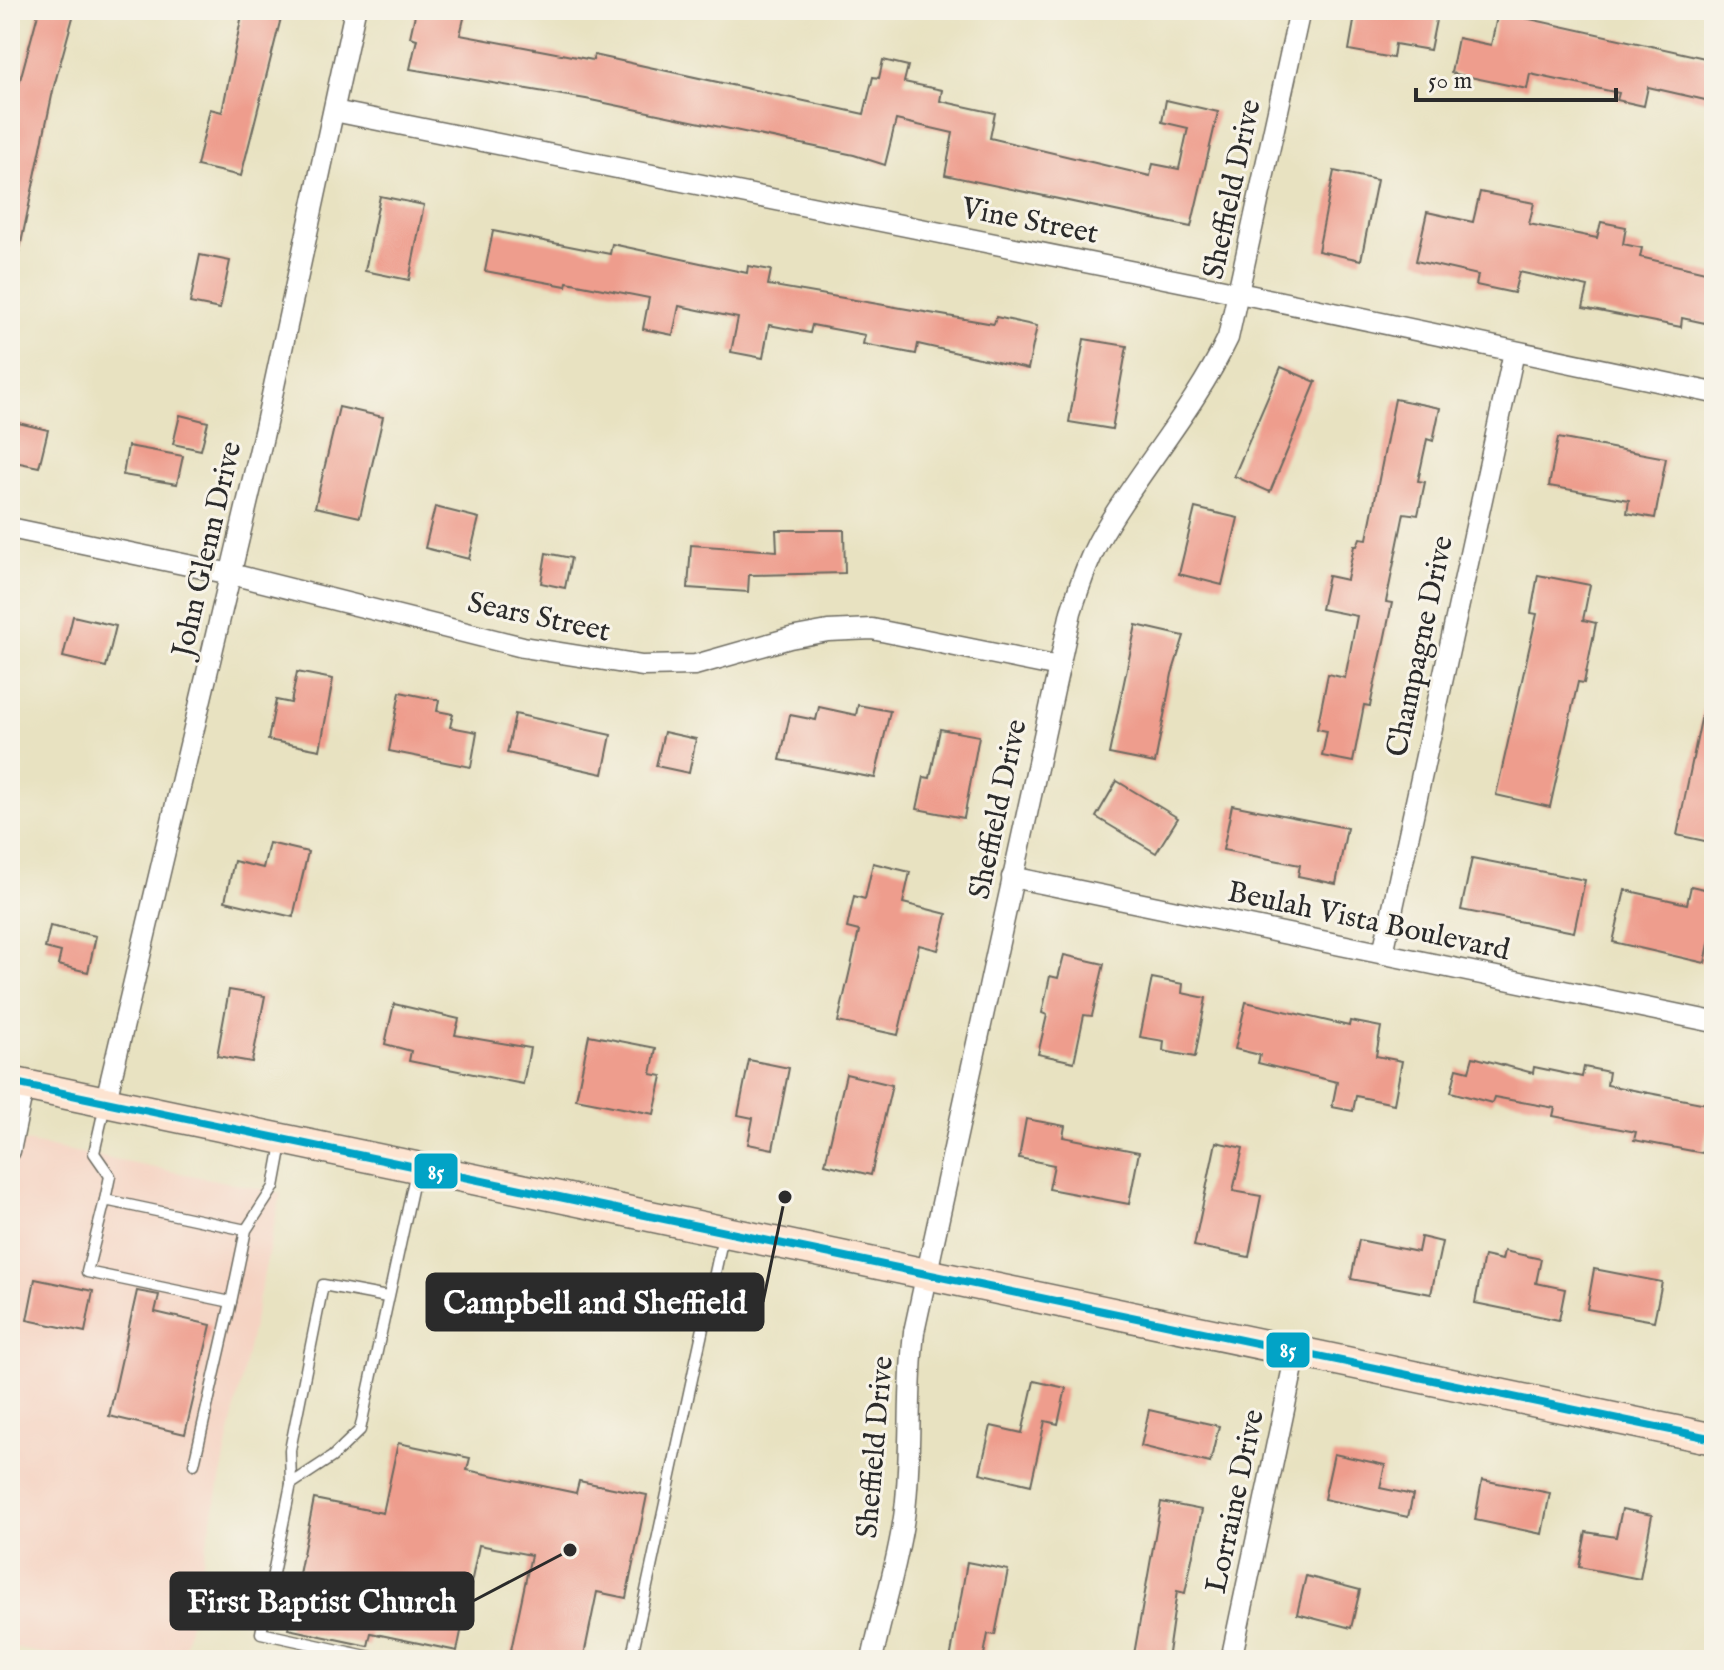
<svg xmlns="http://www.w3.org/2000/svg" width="1724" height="1670" font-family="'IM FELL English',serif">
<rect width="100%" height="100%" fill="#f7f3e8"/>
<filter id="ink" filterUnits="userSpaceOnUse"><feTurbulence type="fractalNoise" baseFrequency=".0125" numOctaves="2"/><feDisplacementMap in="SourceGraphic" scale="16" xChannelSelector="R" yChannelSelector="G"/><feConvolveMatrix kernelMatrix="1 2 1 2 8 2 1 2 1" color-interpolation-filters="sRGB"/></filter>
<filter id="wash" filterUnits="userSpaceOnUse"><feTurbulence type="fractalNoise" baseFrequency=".006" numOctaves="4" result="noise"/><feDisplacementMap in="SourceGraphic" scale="32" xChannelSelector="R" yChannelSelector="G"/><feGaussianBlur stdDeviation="1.8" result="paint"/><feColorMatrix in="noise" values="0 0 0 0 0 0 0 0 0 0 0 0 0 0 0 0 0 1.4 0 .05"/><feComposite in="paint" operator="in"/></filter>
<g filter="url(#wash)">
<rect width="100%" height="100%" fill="#e8e2c1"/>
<!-- built -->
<polygon fill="#f5d3c2" points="10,1139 281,1193 182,1660 74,1660 10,1647"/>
<g id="blocks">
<!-- building -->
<g fill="#ee9d8d">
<polygon points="39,10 75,10 54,86 19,253 10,252 10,117"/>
<polygon points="243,10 283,10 241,176 197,166 210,109 222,112"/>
<polygon points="416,10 466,10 460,35 593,60 594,55 864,114 873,77 879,78 883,60 908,66 904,82 942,90 940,101 995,113 990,138 1150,176 1153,164 1179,169 1188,128 1162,122 1166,100 1218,112 1191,227 945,175 953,133 896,120 885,165 854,155 586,99 410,69 417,39 410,37"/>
<polygon points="1356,10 1438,10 1430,50 1395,44 1393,58 1349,50"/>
<polygon points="1498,12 1714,60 1714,102 1648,87 1644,106 1617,100 1619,93 1530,74 1527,89 1451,73 1458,38 1491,45"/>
<polygon points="1334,171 1377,180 1361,260 1318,251"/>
<polygon points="1480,192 1534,203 1529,224 1597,238 1601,222 1626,227 1623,244 1642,248 1640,257 1714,274 1714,325 1682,318 1681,327 1583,308 1588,287 1519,272 1514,293 1476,285 1478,275 1416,261 1427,212 1473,222"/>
<polygon points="380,196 424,205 409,280 365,271"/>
<polygon points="493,231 610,254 612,244 747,273 748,266 771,270 768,285 994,324 996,317 1037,326 1028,369 918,344 916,354 863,344 865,335 812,325 810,333 769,325 763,358 731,352 738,318 679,306 673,335 643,329 649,298 567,282 566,286 485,271"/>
<polygon points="200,255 230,261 220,309 190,303"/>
<polygon points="1084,339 1127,346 1112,429 1069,422"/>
<polygon points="1281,367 1316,382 1270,492 1234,476"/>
<polygon points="1395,399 1440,408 1433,441 1427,439 1418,481 1425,482 1418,515 1404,513 1386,602 1392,603 1383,646 1370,706 1364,705 1353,762 1322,756 1327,731 1317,729 1328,674 1345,678 1357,616 1321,609 1328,576 1347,580 1354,546 1357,546 1360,538 1367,539"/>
<polygon points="339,407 383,417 360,517 315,507"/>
<polygon points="180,415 208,422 201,450 173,444"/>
<polygon points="10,421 48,430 39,467 10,461"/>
<polygon points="1558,438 1666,458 1655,518 1627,513 1629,500 1549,486"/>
<polygon points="128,446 183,456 177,484 123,475"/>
<polygon points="435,507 479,518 469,559 425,548"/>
<polygon points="1195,508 1238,518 1222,585 1179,574"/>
<polygon points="776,530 844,530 845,573 749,575 748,592 688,588 691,545 777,551"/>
<polygon points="546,553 571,558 565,588 541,583"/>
<polygon points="1538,575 1590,585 1583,620 1596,623 1584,683 1578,682 1550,807 1496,795 1537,614 1531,613"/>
<polygon points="73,616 116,626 106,667 63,657"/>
<polygon points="1136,625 1184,636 1172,674 1155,763 1109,754"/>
<polygon points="297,672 333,679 320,750 268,740 276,700 291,703"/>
<polygon points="400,692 439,700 437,711 453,714 450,727 477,732 471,767 389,751"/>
<polygon points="858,705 890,711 875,778 780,760 790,715 816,720 819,707 856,715"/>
<polygon points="1704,705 1714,706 1714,843 1677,835"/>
<polygon points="515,714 611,735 603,774 507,753"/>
<polygon points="940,729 979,736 964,818 917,809 924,777 930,778"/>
<polygon points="664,732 696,739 689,773 656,766"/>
<polygon points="1117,781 1178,818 1156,853 1096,817"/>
<polygon points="1232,805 1347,828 1336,884 1298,876 1300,865 1223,850"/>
<polygon points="269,843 308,852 293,917 225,901 234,861 263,868"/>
<polygon points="1472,858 1585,880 1574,932 1461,910"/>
<polygon points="873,863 910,872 903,903 947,914 938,950 919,945 898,1035 838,1022 859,931 847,928 854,896 865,899"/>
<polygon points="1691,886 1712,891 1708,909 1714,910 1714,920 1705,963 1613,942 1625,890 1687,904"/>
<polygon points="50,926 96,936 88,972 58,965 61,952 45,948"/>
<polygon points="1064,955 1104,964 1092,1016 1084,1015 1074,1062 1038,1054 1047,1015 1042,1013 1050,976 1058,978"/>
<polygon points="1152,978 1183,984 1182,993 1206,998 1195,1057 1163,1051 1164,1041 1140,1037"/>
<polygon points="229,990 265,996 252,1062 217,1056"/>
<polygon points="1246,1002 1349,1026 1350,1021 1381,1027 1376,1056 1402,1061 1394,1104 1356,1096 1353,1111 1332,1107 1337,1082 1258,1063 1260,1055 1235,1049"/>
<polygon points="394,1004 459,1019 455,1035 530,1048 523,1084 409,1061 411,1051 385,1044"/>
<polygon points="589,1035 656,1048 651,1074 662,1076 654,1114 576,1099"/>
<polygon points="1473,1057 1533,1073 1534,1067 1582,1077 1584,1067 1609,1072 1607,1085 1712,1105 1703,1153 1634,1140 1636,1132 1553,1116 1555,1108 1494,1097 1492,1103 1451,1092 1457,1068 1469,1071"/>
<polygon points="749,1060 789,1068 773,1149 748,1144 753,1118 738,1115"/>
<polygon points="846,1074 892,1085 871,1175 825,1164"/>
<polygon points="1026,1119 1065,1126 1063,1137 1139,1152 1129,1204 1049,1189 1054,1165 1019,1158"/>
<polygon points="1216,1142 1243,1148 1233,1191 1261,1196 1249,1257 1194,1246"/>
<polygon points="1421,1237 1442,1242 1431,1294 1351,1279 1359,1240 1418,1252"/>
<polygon points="1504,1251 1541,1259 1536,1283 1565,1289 1559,1320 1475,1303 1484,1256 1502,1260"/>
<polygon points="1594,1269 1662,1282 1654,1321 1587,1309"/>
<polygon points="35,1279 93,1291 85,1332 27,1320"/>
<polygon points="137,1291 159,1295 155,1312 211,1325 185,1434 109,1416"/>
<polygon points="1034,1381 1066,1388 1058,1424 1045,1421 1031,1485 980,1473 991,1426 1022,1433"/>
<polygon points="1149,1410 1219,1426 1210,1463 1141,1446"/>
<polygon points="398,1443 470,1458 467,1470 576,1493 579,1481 647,1495 626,1598 597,1592 583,1660 536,1660 510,1655 531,1555 479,1545 457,1651 371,1633 368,1646 288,1629 314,1499 383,1513"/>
<polygon points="1334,1454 1385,1465 1380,1488 1413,1495 1408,1517 1324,1499"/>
<polygon points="1482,1480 1550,1493 1542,1534 1475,1520"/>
<polygon points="1161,1502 1202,1510 1185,1593 1177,1591 1167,1660 1133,1660"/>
<polygon points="1622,1509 1652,1515 1640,1579 1579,1567 1586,1532 1616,1537"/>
<polygon points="967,1562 1008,1570 995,1635 988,1634 983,1660 950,1660"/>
<polygon points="1306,1576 1360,1590 1351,1628 1297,1614"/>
</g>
</g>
</g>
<g filter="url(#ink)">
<use href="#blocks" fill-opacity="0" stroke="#6d6b60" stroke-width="2"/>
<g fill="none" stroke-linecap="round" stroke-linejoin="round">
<defs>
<g id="lane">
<polyline points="105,1105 94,1153 110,1176 105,1200"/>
<polyline points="246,1230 105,1200 87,1272 231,1302 246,1230 274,1187 282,1144"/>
<polyline points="194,1464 231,1302"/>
<polyline points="291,1484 290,1450 323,1285 387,1297"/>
<polyline points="385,1660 261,1633 291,1484 332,1457 360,1430 416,1171"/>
<polyline points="631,1660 723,1236"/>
</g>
<g id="street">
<polyline points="334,111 1239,293 1714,393"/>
<polyline points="10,528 231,574 523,647 642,666 695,665 790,638 828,631 872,629 1059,667"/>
<polyline points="1012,877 1714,1022"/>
<polyline points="1383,953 1514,352"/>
<polyline points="106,1100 265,428 355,10"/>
<polyline points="10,1151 24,1084"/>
<path d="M 872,1660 C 882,1611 899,1560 905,1510 C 912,1451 907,1392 914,1332 L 1071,612 C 1081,581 1091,551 1109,523 C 1148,460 1196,405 1228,338 L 1300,10"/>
<polyline points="1231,1660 1296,1353"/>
</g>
<polyline id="secondary" points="10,1082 1714,1439"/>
</defs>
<!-- lane casing -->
<use href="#lane" stroke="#6d6b60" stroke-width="13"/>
<!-- street casing -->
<use href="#street" stroke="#6d6b60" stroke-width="23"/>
<!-- secondary casing -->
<use href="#secondary" stroke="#6d6b60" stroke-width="33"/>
<!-- lane -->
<use href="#lane" stroke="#fff" stroke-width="10"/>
<!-- street -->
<use href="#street" stroke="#fff" stroke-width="20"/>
<!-- secondary -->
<use href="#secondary" stroke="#fde4d1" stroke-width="30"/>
<defs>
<polyline id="bus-1" points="10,1082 1714,1439"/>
</defs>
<!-- bus-1 casing -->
<use href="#bus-1" stroke="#f7f3e8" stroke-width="14"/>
<!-- bus-1 -->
<use href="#bus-1" stroke="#02a3c6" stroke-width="8"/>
</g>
</g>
<g text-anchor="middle" stroke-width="6" stroke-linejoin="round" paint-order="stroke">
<!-- street labels -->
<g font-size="30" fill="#2b2b2b" stroke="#f7f3e8">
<text transform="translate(1231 189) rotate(-78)" y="10">Sheffield Drive</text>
<text transform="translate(1030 220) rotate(11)" y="10">Vine Street</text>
<text transform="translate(206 549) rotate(-77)" y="10">John Glenn Drive</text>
<text transform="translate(539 616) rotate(12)" y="10">Sears Street</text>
<text transform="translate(1419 646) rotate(-78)" y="10">Champagne Drive</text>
<text transform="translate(997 809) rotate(-78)" y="10">Sheffield Drive</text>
<text transform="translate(1369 920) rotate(12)" y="10">Beulah Vista Boulevard</text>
<text transform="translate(874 1447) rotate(-85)" y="10">Sheffield Drive</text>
<text transform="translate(1234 1501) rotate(-78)" y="10">Lorraine Drive</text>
</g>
</g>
<!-- callouts -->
<path fill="none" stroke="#2b2b2b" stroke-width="3" d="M785 1197L763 1302M570 1550L473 1601"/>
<g fill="#2b2b2b" stroke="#f7f3e8" stroke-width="3">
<circle cx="785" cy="1197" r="8"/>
<circle cx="570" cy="1550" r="8"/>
</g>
<g fill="#2b2b2b" stroke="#2b2b2b" stroke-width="3">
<rect x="427" y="1274" width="336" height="56" rx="8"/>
<rect x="171" y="1573" width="302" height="56" rx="8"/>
</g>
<g font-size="32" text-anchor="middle" font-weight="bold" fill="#fff">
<text x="595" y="1313">Campbell and Sheffield</text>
<text x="322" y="1612">First Baptist Church</text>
</g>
<g stroke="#f7f3e8" stroke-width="3">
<rect x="413" y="1152" width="46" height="38" rx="8" fill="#02a3c6"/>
<rect x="1265" y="1331" width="46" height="38" rx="8" fill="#02a3c6"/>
</g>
<g font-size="22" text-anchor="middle" font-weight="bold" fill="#fff">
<text x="436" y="1179">85</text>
<text x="1288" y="1357">85</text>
</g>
<!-- margin -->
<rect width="1724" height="1670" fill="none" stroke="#f7f3e8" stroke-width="40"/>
<!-- scale -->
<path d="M1416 88v12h200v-12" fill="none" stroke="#2b2b2b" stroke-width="4"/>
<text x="1428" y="88" font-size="24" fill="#2b2b2b" stroke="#f7f3e8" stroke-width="6" paint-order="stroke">50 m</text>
</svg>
